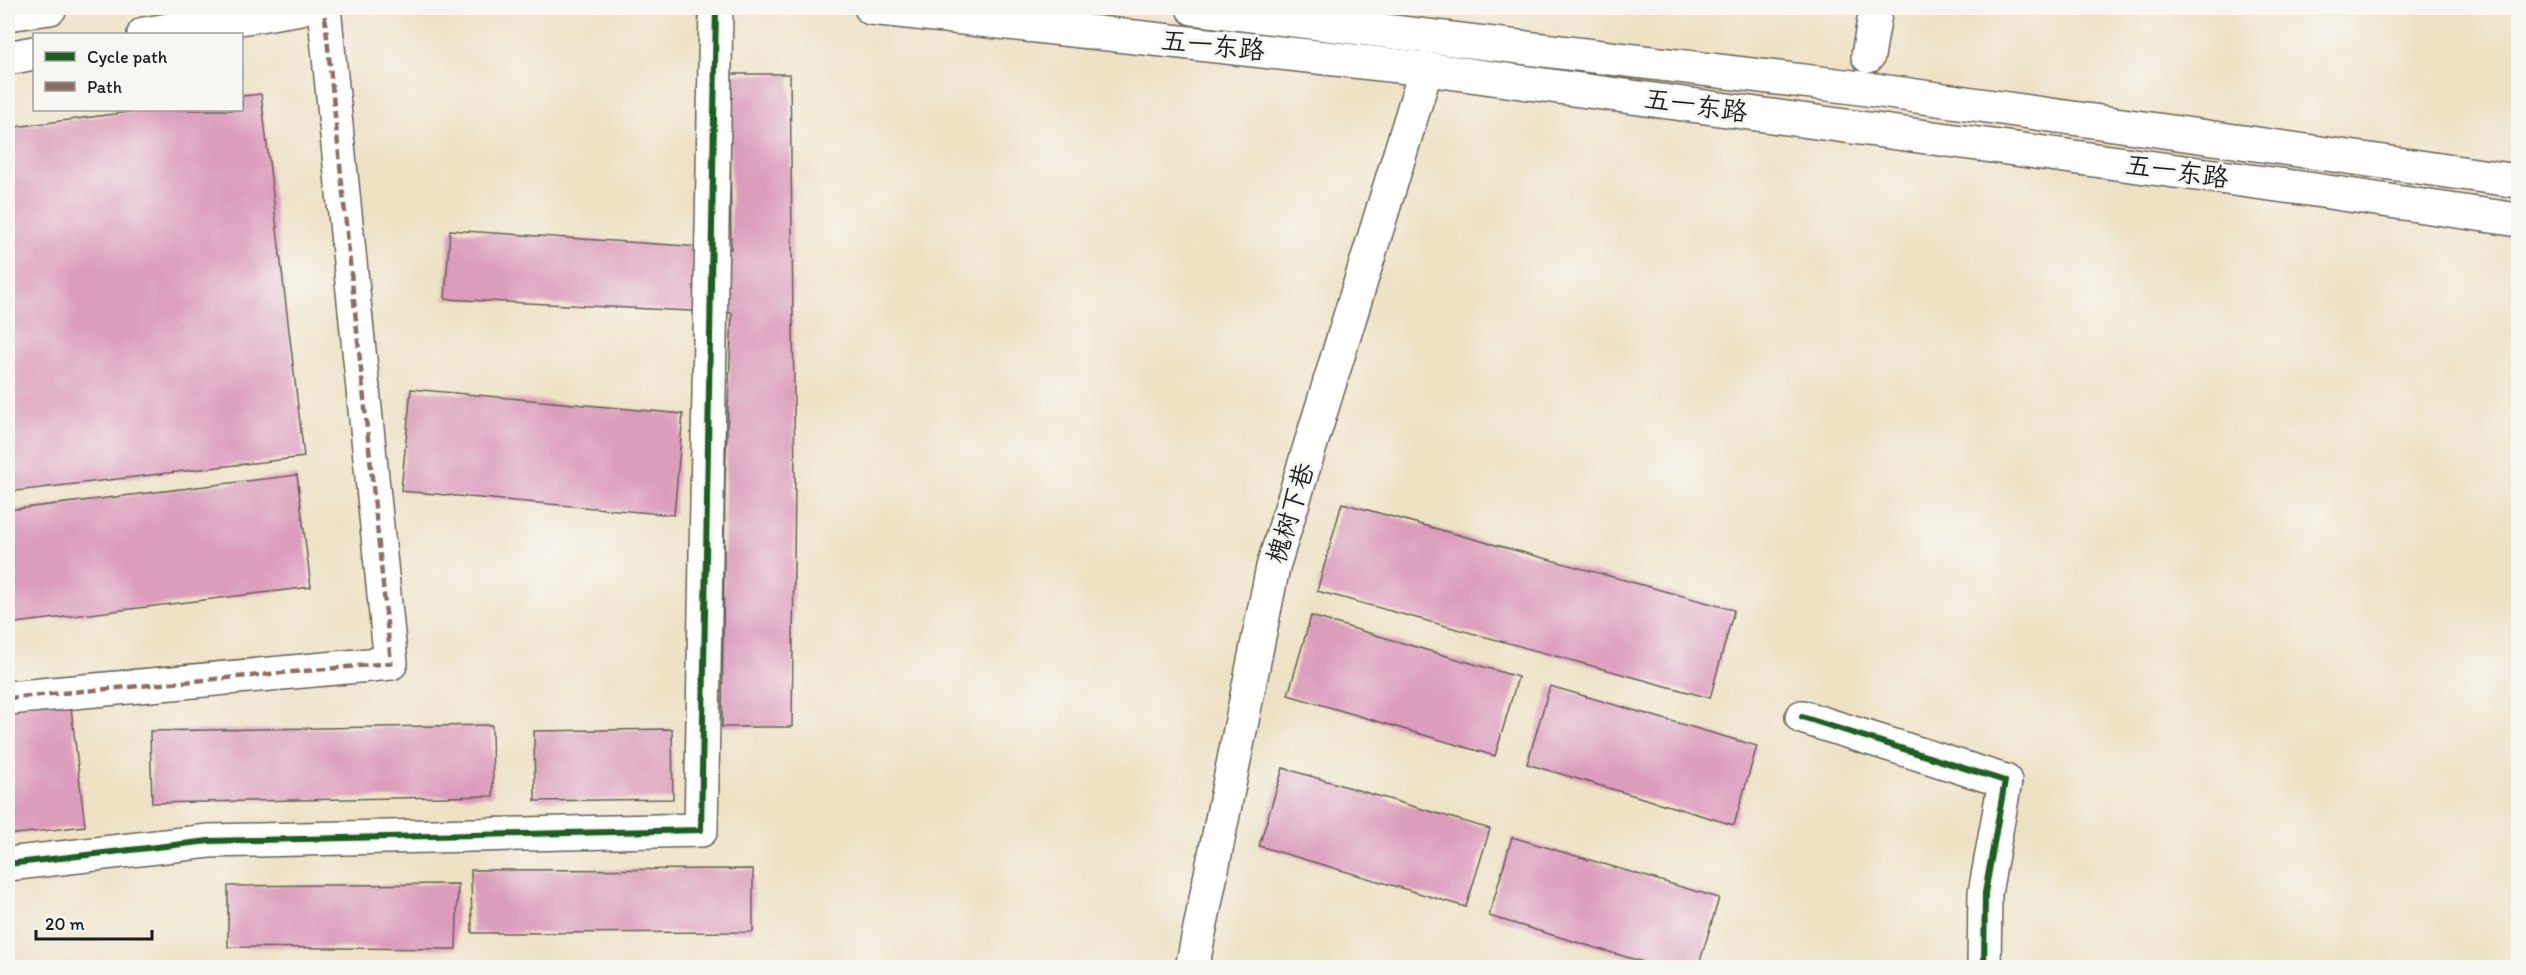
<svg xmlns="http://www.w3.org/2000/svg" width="2526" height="975" font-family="Itim,'LXGW WenKai TC',sans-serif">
<rect width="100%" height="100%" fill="#f6f6f2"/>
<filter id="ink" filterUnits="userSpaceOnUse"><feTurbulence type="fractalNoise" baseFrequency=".0167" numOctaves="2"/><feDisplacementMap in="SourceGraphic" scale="12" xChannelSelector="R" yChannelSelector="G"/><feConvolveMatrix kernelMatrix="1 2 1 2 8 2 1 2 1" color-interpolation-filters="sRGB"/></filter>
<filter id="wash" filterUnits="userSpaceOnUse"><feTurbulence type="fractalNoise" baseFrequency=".008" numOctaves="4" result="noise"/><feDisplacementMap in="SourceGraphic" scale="24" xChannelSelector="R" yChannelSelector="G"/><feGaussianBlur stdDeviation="1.35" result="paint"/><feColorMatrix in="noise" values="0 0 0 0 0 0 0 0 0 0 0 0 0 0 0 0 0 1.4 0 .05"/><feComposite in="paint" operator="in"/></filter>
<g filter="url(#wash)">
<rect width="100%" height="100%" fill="#eee2c5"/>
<g id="blocks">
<!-- building -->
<g fill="#dc9cbb">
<polygon points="730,74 790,74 795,480 792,727 722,727 725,479 732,313 445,299 450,230 731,249"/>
<polygon points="261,94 304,457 8,492 8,128 144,110 242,110 242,96"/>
<polygon points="411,389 683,414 674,515 401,491"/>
<polygon points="297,475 311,587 8,624 8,510"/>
<polygon points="1342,503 1734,610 1710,698 1317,591"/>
<polygon points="1311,616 1518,677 1495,756 1288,695"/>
<polygon points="1550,686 1757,746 1734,825 1527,764"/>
<polygon points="70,699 85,826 8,835 8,706"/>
<polygon points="492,725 493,796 152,803 150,731"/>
<polygon points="672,729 673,799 535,801 534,731"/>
<polygon points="1283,768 1490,829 1466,907 1259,846"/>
<polygon points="1512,837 1719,898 1698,968 1663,968 1489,916"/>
<polygon points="753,869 753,932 472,933 471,870"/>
<polygon points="458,884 456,949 228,947 228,886"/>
</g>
</g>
</g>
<g filter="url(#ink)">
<use href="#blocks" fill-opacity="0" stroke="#666157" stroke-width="1.5"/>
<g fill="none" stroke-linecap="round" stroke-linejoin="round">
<defs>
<g id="minor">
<polyline points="1868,56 1876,8"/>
<polyline points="8,698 391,663 324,8"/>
<polyline points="1802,717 2005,781 1985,893 1984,968"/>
<polyline points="8,864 209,841 701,830 716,8"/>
<polyline points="1192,968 1273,567 1426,69"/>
</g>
<g id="major">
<polyline points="871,8 1426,69 2308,189 2518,220"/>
<polyline points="1193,8 1853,87 2518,181"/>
<polyline points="8,14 50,8"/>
<polyline points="144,34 301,8"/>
<polyline points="8,58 34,53"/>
</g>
</defs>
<!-- minor casing -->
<use href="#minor" stroke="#666157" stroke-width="36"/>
<!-- major casing -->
<use href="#major" stroke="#666157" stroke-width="36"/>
<!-- minor -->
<use href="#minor" stroke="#fff" stroke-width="33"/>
<!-- major -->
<use href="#major" stroke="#fff" stroke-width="33"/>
<!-- quiet -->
<polyline stroke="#8d6e63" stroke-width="4.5" stroke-dasharray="9 4.5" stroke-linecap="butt" points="8,698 391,663 324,8"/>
<defs>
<g id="cycleway">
<polyline points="1802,717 2005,781 1985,893 1984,968"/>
<polyline points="8,864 209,841 701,830 716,8"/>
</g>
</defs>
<!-- cycleway casing -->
<use href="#cycleway" stroke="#f6f6f2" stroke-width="10"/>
<!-- cycleway -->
<use href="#cycleway" stroke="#1b5e20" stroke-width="6"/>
</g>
</g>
<g text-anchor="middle" stroke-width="6" stroke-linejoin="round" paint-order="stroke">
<!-- street labels -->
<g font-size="26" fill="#1c1c1c" stroke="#f6f6f2">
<text transform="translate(1213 45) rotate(6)" y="9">五一东路</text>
<text transform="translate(1696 105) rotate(8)" y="9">五一东路</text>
<text transform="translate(2177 171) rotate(8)" y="9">五一东路</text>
<text transform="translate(1290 513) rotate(-73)" y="9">槐树下巷</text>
</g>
</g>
<!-- margin -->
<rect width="2526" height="975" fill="none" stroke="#f6f6f2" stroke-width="30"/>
<!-- legend -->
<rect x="33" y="33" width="210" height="78" fill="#f6f6f2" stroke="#9f9f9c" stroke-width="1.5"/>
<rect x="45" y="52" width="30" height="9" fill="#1b5e20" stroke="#9f9f9c" stroke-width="1.5"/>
<text x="87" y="63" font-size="18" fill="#1c1c1c">Cycle path</text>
<rect x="45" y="82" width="30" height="9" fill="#8d6e63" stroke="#9f9f9c" stroke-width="1.5"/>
<text x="87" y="93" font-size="18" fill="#1c1c1c">Path</text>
<!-- scale -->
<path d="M36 930v9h116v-9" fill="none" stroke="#1c1c1c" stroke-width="3"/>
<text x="45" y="930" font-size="18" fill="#1c1c1c" stroke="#f6f6f2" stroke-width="4.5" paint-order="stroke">20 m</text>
</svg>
